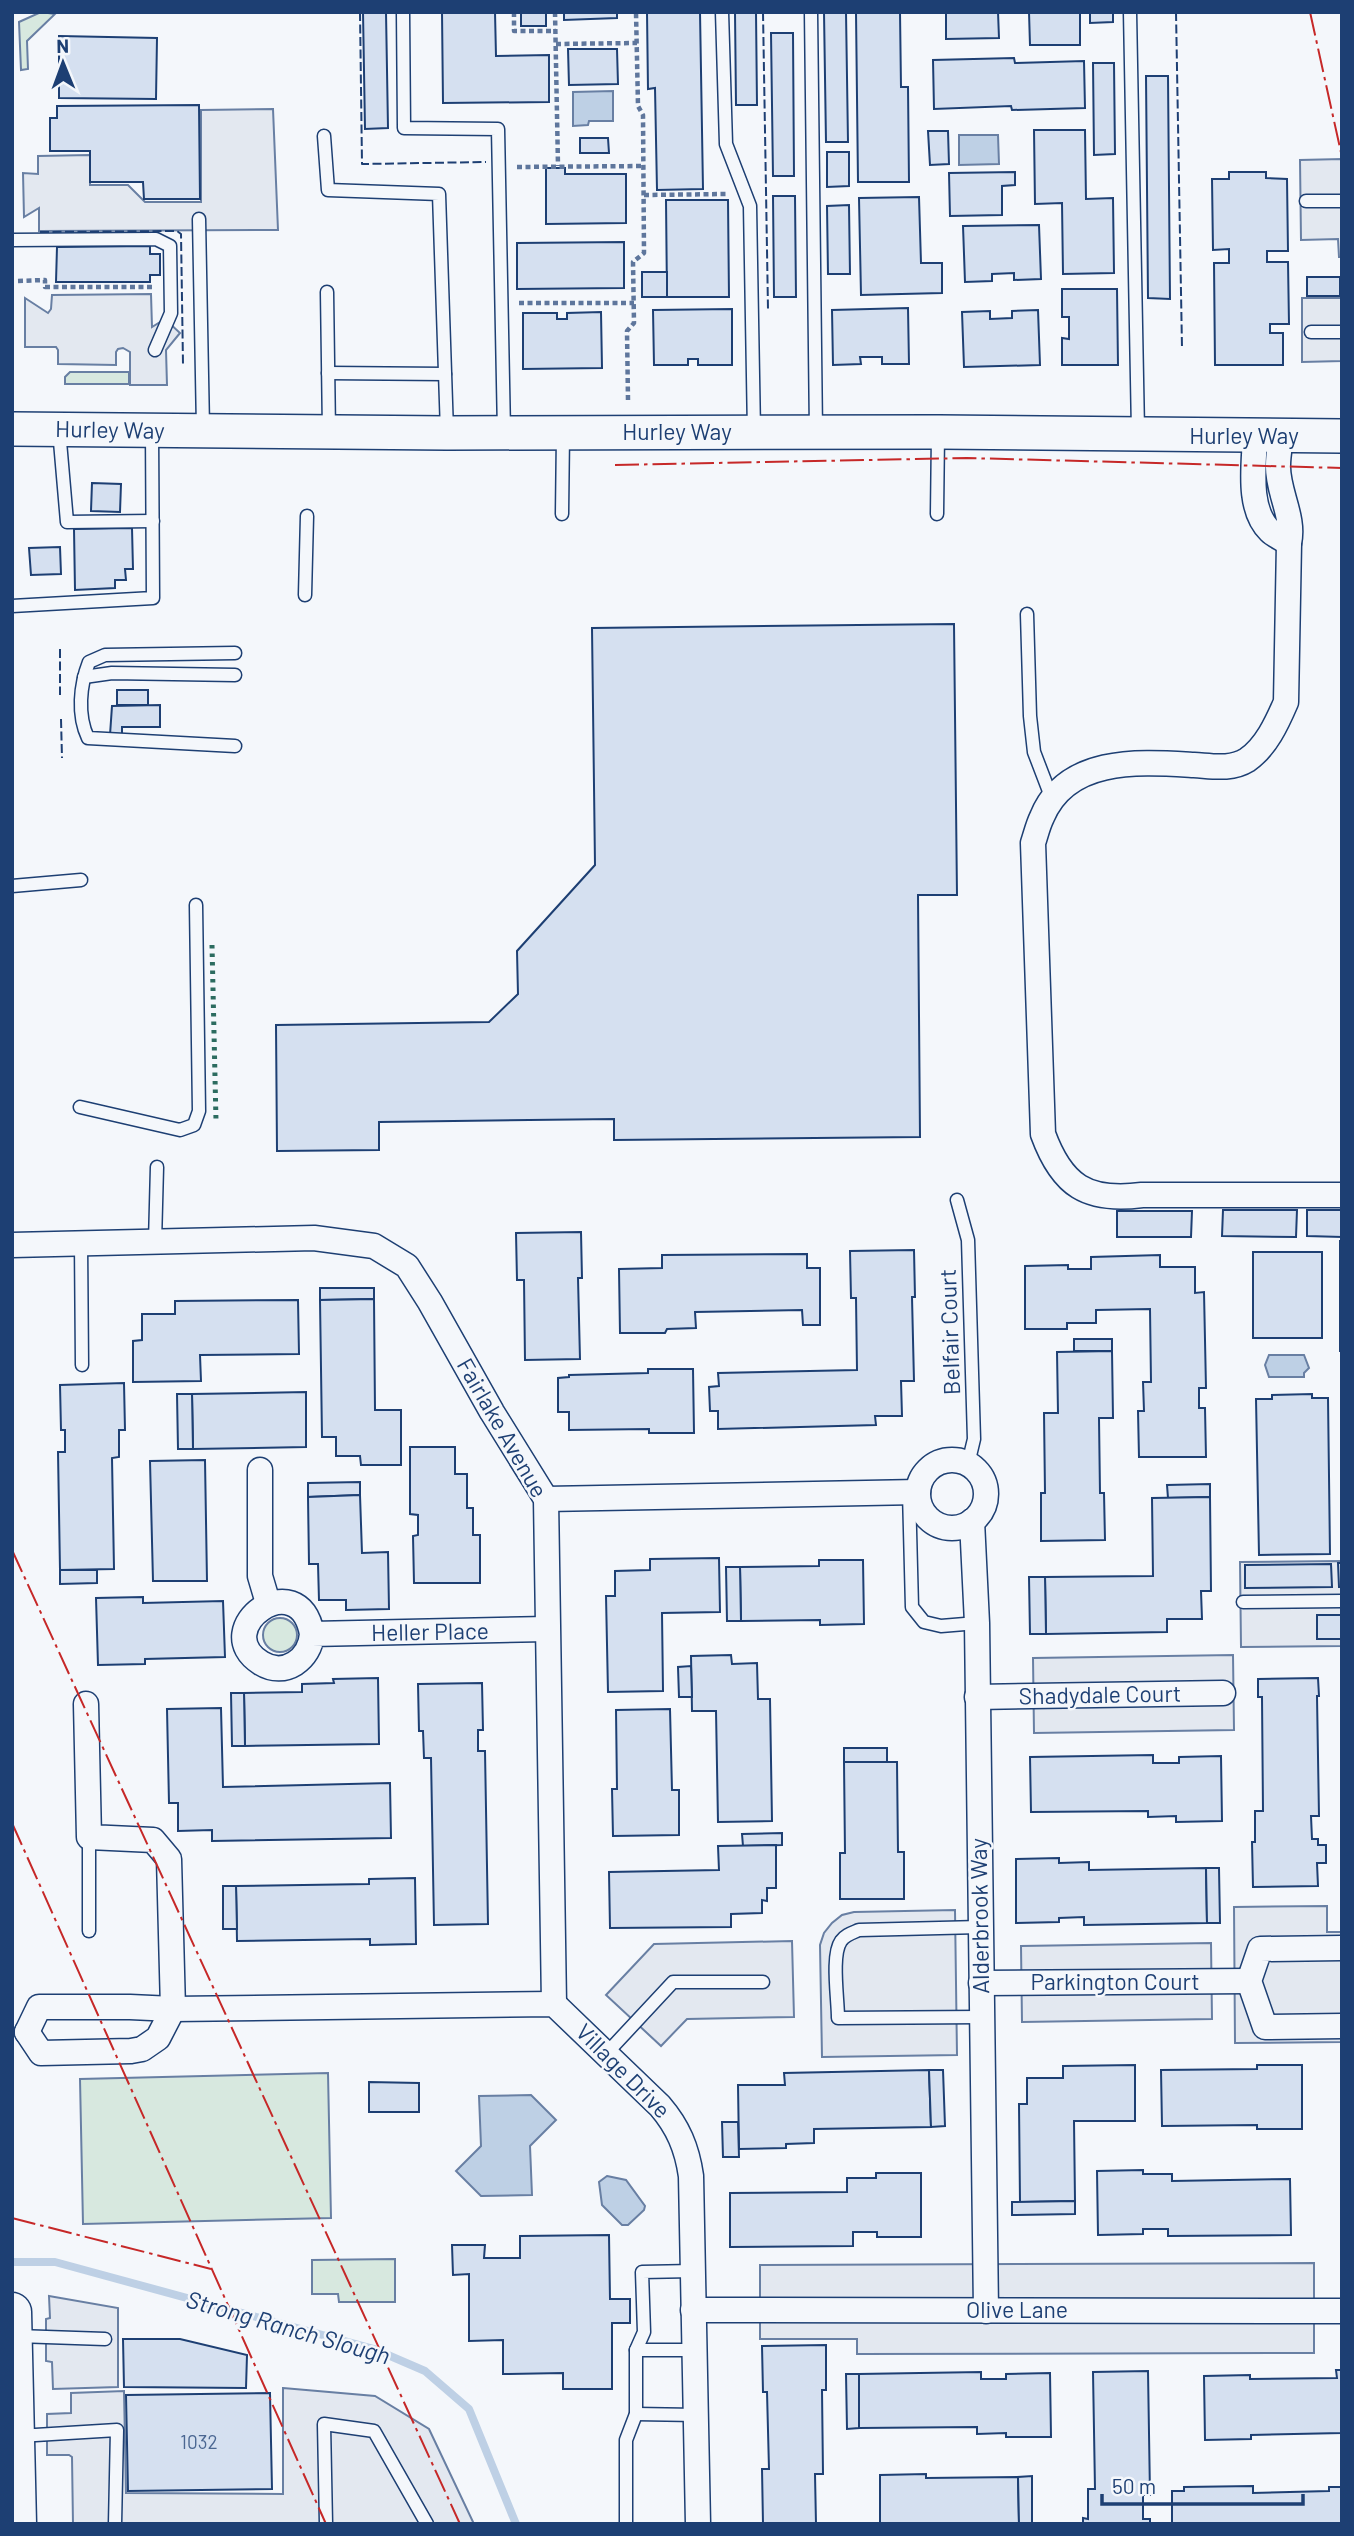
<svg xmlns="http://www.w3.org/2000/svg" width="1354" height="2536" font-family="Barlow,sans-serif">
<rect width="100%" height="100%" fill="#f4f7fb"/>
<!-- green -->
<g fill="#d7e8df" stroke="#687fa3" stroke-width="2">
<polygon points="41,12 55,14 27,41 28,69 21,70 19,22"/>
<polygon points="70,372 129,372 129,384 65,384 65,377"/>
<circle cx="280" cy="1635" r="17"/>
<polygon points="328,2073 331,2218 83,2224 80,2079"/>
<polygon points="395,2259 395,2302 339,2302 338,2294 312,2294 312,2260"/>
</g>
<!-- parking -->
<g fill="#e3e8f0" stroke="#687fa3" stroke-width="2">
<polygon points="273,109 278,230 39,231 39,208 24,217 23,173 38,174 38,156 90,155 90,185 128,185 145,202 201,202 201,110"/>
<polygon points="1342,159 1342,257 1339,257 1338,239 1301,240 1300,160"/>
<polygon points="151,294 152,327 165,319 180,333 166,350 167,385 130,385 130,352 123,348 118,349 116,352 116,365 58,364 58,350 56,347 25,347 25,298 48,313 51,309 52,295"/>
<polygon points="1302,298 1342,298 1342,361 1302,362"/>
<polygon points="1342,1561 1342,1646 1241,1647 1240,1562"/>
<polygon points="1233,1655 1234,1730 1034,1733 1033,1658"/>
<polygon points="1327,1906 1327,1932 1342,1932 1342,2042 1235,2043 1234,1907"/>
<polygon points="955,1910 957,2055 822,2057 820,1945 824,1933 832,1923 842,1915 854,1912"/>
<polygon points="792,1941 794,2017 687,2019 661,2046 606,1995 654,1944"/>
<polygon points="1211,1943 1212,2019 1022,2022 1021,1946"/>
<polygon points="1314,2263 1314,2353 857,2354 857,2339 760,2339 760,2265"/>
<polygon points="49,2296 118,2308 118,2387 53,2389 52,2362 46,2361 46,2319 50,2318"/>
<polygon points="283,2388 375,2396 429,2429 474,2524 73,2524 72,2457 69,2455 47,2455 47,2414 71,2413 71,2393 124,2391 126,2493 283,2494"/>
</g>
<!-- water -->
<g fill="#bed0e5" stroke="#687fa3" stroke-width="2">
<polygon points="613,91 613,121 589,121 588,125 573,126 573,92"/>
<polygon points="959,135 998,135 999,164 959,165"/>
<polygon points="1269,1355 1304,1355 1309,1368 1304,1373 1304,1377 1269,1377 1265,1365"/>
<polygon points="531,2095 556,2120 530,2146 532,2195 481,2196 456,2171 481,2146 479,2096"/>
<polygon points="607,2176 626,2180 645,2206 644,2210 628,2225 622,2225 602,2205 599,2182"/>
</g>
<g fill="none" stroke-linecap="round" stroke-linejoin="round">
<!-- stream -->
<polyline stroke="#bed0e5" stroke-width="8" points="12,2262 55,2262 374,2349 425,2371 469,2409 516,2524"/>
</g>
<!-- building -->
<g fill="#d5e0f0" stroke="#1d3f73" stroke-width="2">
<polygon points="363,12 386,12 388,128 365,129"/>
<polygon points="442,12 495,12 496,56 549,55 549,102 443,103"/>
<rect x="521" y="12" width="25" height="14"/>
<polygon points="564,12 617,12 617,18 564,20"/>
<polygon points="647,12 700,12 703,189 657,190 655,88 648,89"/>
<polygon points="735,12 756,12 757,105 736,105"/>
<polygon points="824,12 846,12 848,142 826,142"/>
<polygon points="856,12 900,12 901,87 908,87 909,182 858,182"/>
<polygon points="946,12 998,12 999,38 946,39"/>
<polygon points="1029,12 1080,12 1080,45 1030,45"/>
<polygon points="1090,12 1113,12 1113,22 1090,23"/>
<polygon points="771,33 793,33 794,176 773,176"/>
<polygon points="59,36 157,38 156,99 59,98"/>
<polygon points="568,49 617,49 618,84 569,85"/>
<polygon points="1014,58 1015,63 1084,61 1085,108 1012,110 1011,106 934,109 933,60"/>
<polygon points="1093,63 1114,63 1115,154 1094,155"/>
<polygon points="1146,76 1168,76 1170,299 1148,298"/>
<polygon points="199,105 200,199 144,199 143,182 90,182 90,151 50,151 50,118 57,118 57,106"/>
<polygon points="1034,130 1085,130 1086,199 1113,198 1114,273 1063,274 1062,203 1035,204"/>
<polygon points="928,131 948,131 949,164 930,165"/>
<polygon points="580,138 608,138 609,153 580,153"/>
<polygon points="827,152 849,152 849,186 827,187"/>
<polygon points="546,168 565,168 565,174 626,174 626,223 546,224"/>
<polygon points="1015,172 1015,185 1002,186 1002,215 950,216 949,173"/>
<polygon points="1229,172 1266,172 1266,178 1287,179 1288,251 1267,251 1267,262 1288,262 1289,324 1270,324 1270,333 1283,333 1283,365 1215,365 1214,263 1229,263 1229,249 1213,250 1212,179 1229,179"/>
<polygon points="773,196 795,196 796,297 774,297"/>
<polygon points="919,197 921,263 942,263 942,293 861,295 859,198"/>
<polygon points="666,200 728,200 729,297 667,297"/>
<polygon points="849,205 850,274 828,274 827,206"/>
<polygon points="1039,225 1041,279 1014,280 1014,273 992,274 992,281 965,282 963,226"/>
<polygon points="624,242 624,288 517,289 517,243"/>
<polygon points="150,246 150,254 160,254 160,275 150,275 150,282 56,282 57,247"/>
<rect x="642" y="272" width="25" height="25"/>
<rect x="1307" y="277" width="33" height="19"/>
<polygon points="1062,289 1117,289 1118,365 1062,365 1062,338 1069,339 1069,317 1062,317"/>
<polygon points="908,308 909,364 882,364 882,357 860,357 861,364 833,365 832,310"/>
<polygon points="732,309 732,365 698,365 698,359 688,359 688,365 654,365 653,310"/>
<polygon points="1038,310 1040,365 964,367 962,312 990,311 990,319 1012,318 1012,311"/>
<polygon points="601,312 602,368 523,369 523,313 557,313 557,319 567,319 567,313"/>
<polygon points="92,483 121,484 120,512 91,511"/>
<polygon points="132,528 133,569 125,569 126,580 115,580 115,588 75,590 74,529"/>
<polygon points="60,547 61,574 31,575 29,548"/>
<polygon points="954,624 957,895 918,895 920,1137 614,1140 614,1119 379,1122 379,1150 277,1151 276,1025 489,1022 518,994 517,951 595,865 592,628"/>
<rect x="117" y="690" width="31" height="15"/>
<polygon points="160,705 160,727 122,727 122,735 110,735 112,706"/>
<polygon points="1223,1210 1297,1210 1296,1237 1222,1236"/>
<polygon points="1307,1210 1342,1210 1342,1237 1307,1236"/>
<polygon points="1117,1211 1192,1211 1191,1237 1117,1237"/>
<polygon points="581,1232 582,1278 578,1278 580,1359 525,1360 524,1280 517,1280 516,1233"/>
<rect x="1340" y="1241" width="2" height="110"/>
<polygon points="914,1250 915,1297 912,1297 914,1381 901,1381 902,1416 875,1416 876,1425 718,1429 718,1411 710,1411 709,1387 719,1386 718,1373 857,1370 856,1298 851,1298 850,1251"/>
<rect x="1253" y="1252" width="69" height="86"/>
<polygon points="807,1254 807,1268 820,1268 820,1325 803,1325 802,1310 695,1312 696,1328 667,1329 665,1333 620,1333 619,1269 662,1268 662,1255"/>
<polygon points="1160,1255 1160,1267 1195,1267 1195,1293 1204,1292 1206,1388 1199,1388 1199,1408 1205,1408 1206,1457 1139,1457 1138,1411 1144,1411 1143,1382 1151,1382 1150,1309 1096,1310 1096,1323 1067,1323 1067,1329 1025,1329 1025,1266 1068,1265 1068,1269 1091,1269 1091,1257"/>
<polygon points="320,1288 374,1288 374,1299 320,1300"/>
<polygon points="374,1299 375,1410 401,1410 401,1465 361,1465 360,1456 336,1456 336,1437 322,1437 320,1300"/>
<polygon points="298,1300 299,1354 200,1355 201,1381 133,1382 133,1341 142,1340 142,1314 175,1314 175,1301"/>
<rect x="1074" y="1339" width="38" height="12"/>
<polygon points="1112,1351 1113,1418 1099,1418 1100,1493 1104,1493 1105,1540 1041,1541 1041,1493 1045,1493 1044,1413 1058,1413 1057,1352"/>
<polygon points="648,1369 693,1369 694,1433 649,1433 649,1429 569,1430 569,1412 558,1412 558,1378 569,1377 569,1375 648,1373"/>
<polygon points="124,1383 125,1430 119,1430 119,1457 112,1458 114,1569 60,1570 58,1452 65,1452 65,1430 61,1430 60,1385"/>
<polygon points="306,1392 306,1447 193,1449 192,1394"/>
<polygon points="177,1394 192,1394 193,1449 178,1449"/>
<polygon points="1312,1394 1312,1398 1328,1398 1330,1554 1259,1555 1256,1399 1272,1399 1272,1395"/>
<polygon points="410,1447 455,1447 455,1474 467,1474 467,1508 473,1508 473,1535 480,1535 480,1583 414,1583 413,1536 418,1535 418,1515 410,1514"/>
<polygon points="205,1460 207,1581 153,1581 150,1461"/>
<polygon points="360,1482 360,1495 308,1497 308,1483"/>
<polygon points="1210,1484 1210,1497 1168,1498 1167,1485"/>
<polygon points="360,1495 362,1553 388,1552 389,1609 346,1610 346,1600 319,1600 318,1564 309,1564 308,1497"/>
<polygon points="1210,1497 1211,1591 1201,1591 1202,1619 1167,1619 1167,1632 1046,1634 1045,1577 1153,1576 1152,1498"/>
<polygon points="719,1558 720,1612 662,1613 663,1691 608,1692 606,1596 615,1596 615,1571 650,1570 650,1559"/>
<polygon points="819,1560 863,1560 864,1624 820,1625 820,1620 741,1621 740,1567 819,1566"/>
<polygon points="1338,1563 1342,1563 1342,1587 1339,1587"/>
<polygon points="1331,1564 1332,1587 1245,1588 1245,1565"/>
<polygon points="726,1567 740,1567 741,1621 727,1621"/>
<polygon points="60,1570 97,1570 97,1583 60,1584"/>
<polygon points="1029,1577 1045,1577 1046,1634 1030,1634"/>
<polygon points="143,1597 143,1603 223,1601 225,1657 145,1659 145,1664 98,1665 96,1598"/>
<rect x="1317" y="1615" width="25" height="24"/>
<polygon points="731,1655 732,1664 757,1663 758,1699 770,1699 772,1821 718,1822 716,1711 692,1711 691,1656"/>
<polygon points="691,1666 692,1697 679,1697 678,1667"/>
<polygon points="378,1678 379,1744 245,1746 244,1693 302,1692 302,1684 334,1683 333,1679"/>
<polygon points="1318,1678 1319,1696 1317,1696 1319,1816 1311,1816 1312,1839 1318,1839 1318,1845 1326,1845 1326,1863 1317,1863 1318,1886 1253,1887 1252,1842 1255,1842 1255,1811 1263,1811 1262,1697 1258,1697 1258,1679"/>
<polygon points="482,1683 483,1730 478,1730 478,1751 485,1751 488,1924 434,1925 431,1758 424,1758 423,1731 419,1731 418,1684"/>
<polygon points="231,1693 244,1693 245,1746 232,1746"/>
<polygon points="221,1708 223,1787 390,1783 391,1838 212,1841 212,1830 178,1831 178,1803 169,1803 167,1709"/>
<polygon points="670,1709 672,1790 679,1790 679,1835 613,1836 612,1789 617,1789 616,1710"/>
<rect x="844" y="1748" width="43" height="14"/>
<polygon points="1153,1755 1153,1763 1179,1763 1179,1757 1221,1756 1222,1821 1176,1822 1176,1816 1148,1817 1148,1811 1031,1812 1030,1757"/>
<polygon points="844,1762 897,1762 898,1852 904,1852 904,1899 840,1899 840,1853 845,1853"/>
<polygon points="782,1833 782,1845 743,1846 742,1834"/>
<polygon points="776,1845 776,1888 767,1888 767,1901 762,1900 762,1913 731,1914 731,1927 610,1928 609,1872 719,1870 718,1846"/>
<polygon points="1059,1858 1059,1863 1089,1862 1089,1870 1206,1868 1207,1923 1084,1925 1084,1917 1059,1918 1059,1922 1016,1923 1016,1859"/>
<polygon points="1206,1868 1219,1868 1220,1923 1207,1923"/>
<polygon points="415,1878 416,1944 370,1945 370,1939 237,1941 236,1886 369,1884 369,1879"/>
<polygon points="223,1886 236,1886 237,1929 223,1929"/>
<polygon points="1135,2065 1135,2121 1074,2121 1075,2201 1020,2202 1019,2104 1027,2104 1027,2078 1063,2078 1063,2066"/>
<polygon points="1257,2065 1302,2065 1302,2129 1257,2129 1257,2125 1162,2126 1161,2070 1257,2069"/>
<polygon points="929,2070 931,2127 814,2129 814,2143 786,2144 786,2148 739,2149 738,2085 785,2085 784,2073"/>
<polygon points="929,2070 943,2070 945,2126 931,2127"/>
<polygon points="369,2082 419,2083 419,2112 369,2112"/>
<polygon points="722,2122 738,2122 739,2157 723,2157"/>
<polygon points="1143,2170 1143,2174 1172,2174 1172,2181 1290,2179 1291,2235 1168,2236 1168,2229 1143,2229 1143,2234 1098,2235 1097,2171"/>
<polygon points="876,2173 921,2173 921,2237 877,2237 877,2232 853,2232 853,2246 730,2247 730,2193 847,2192 847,2178 876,2178"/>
<polygon points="1075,2201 1075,2214 1012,2215 1012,2202"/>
<polygon points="609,2235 610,2299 630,2299 630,2323 612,2323 612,2389 563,2389 563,2373 503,2374 503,2340 469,2341 469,2274 453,2275 452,2245 485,2245 484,2258 520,2258 520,2236"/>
<polygon points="123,2339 180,2339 247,2355 246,2388 124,2387"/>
<polygon points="826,2345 826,2390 822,2390 823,2474 815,2474 816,2524 763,2524 762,2469 769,2469 767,2392 763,2392 762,2346"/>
<polygon points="1336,2370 1342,2370 1342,2433 1251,2435 1251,2439 1205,2440 1204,2376 1250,2375 1250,2379 1337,2378"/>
<polygon points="1148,2371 1150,2495 1143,2495 1143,2519 1150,2519 1150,2524 1083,2524 1083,2518 1088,2519 1088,2489 1095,2489 1093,2372"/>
<polygon points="981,2372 981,2379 1006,2379 1006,2374 1050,2373 1051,2437 1006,2437 1006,2433 977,2434 977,2427 859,2428 859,2374"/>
<polygon points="846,2374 859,2374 859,2428 847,2429"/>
<polygon points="270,2393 272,2489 128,2491 126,2395"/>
<polygon points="926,2474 926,2478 1018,2477 1019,2524 880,2524 880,2475"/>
<polygon points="1032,2476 1032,2524 1019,2524 1018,2477"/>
<polygon points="1253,2486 1253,2493 1329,2491 1329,2487 1342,2487 1342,2524 1172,2524 1172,2491 1184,2491 1184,2487"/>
</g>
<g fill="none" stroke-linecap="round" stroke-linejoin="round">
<defs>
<g id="lane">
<polyline points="403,12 404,128 498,129 504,432"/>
<polyline points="722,12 726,144 750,206 754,432"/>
<polyline points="811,12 816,432"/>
<polyline points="1130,12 1138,431"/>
<polyline points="324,136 328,190 439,194 447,432"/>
<polyline points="1306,201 1342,201"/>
<polyline points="199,219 203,428"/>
<polyline points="12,240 156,239 170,246 171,313 155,350"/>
<polyline points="327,292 329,432"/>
<polyline points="1311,332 1342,332"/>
<polyline points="328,373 445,374"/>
<polyline points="59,430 67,522 153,521"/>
<polyline points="562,514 563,434"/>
<polyline points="937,514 938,434"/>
<polyline points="305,595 307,516"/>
<polyline points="12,606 153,598 152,431"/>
<polyline points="1027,614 1030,716 1034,752 1052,799"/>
<polyline points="84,677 112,673 235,675"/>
<path d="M 235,746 L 88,738 C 77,715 80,685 89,662 L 105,655 L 235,653"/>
<polyline points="12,886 81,880"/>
<polyline points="80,1107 180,1130 194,1125 199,1111 196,905"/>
<polyline points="957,1200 968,1240 974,1439 968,1464"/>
<polyline points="155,1242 157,1167"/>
<polyline points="81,1243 82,1365"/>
<polyline points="909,1492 912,1607 924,1622 941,1626 977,1623"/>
<polyline points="1243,1602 1342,1601"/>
<polyline points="89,1837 89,1931"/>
<path d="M 980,1927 L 859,1930 C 852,1933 845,1935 841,1941 C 831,1955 838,1999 838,2018 L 981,2017"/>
<polyline points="605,2055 673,1982 763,1982"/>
<polyline points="17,2336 105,2339"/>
<polyline points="636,2350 695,2350"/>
<polyline points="636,2414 696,2415"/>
<polyline points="19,2436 117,2430 115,2524"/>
<polyline points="326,2524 324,2424 374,2431 427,2524"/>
<polyline points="626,2524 626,2440 636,2414 636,2350 644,2332 642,2272 693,2271"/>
</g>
<g id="street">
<path d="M 1255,437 C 1254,465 1247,509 1270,531 C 1275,536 1283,539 1289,543 C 1295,517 1277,491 1278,465 C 1278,456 1280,446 1281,437"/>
<path d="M 1289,543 L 1286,702 C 1277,723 1266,747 1247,760 C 1231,770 1212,766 1194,765 C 1140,762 1067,756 1042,817 C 1038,825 1036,834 1033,843 L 1043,1134 C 1062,1186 1087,1202 1142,1195 L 1342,1195"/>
<polyline points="12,1245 314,1238 374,1246 407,1266 430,1302 492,1412 546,1499 554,2004"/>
<circle cx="952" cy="1494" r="34"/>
<polyline points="260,1470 260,1576 268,1603"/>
<polyline points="546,1499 918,1492"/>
<polyline points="972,1521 977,1623 986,2311"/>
<path d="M 312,1634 C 310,1659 285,1678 261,1663 C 207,1629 299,1562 312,1634 L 547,1629"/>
<polyline points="977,1697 1223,1693"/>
<polyline points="1342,1948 1260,1949 1249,1981 1265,2027 1342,2026"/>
<polyline points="981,1983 1249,1981"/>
<path d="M 27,2032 L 39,2007 L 130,2007 L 173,2009 L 554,2004 L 660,2106 C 678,2127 687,2148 691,2176 L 698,2524"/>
<polyline points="27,2032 41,2053 131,2051 142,2049 158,2038 173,2009 169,1859 153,1840 89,1837 86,1704"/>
<polyline points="693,2310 1342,2311"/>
</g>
<polyline id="secondary" points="12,429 447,433 939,432 1342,436"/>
<polyline id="primary" points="12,2312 17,2524"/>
</defs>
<!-- lane casing -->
<use href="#lane" stroke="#1d3f73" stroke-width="15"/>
<!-- street casing -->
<use href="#street" stroke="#1d3f73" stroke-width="27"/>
<!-- secondary casing -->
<use href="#secondary" stroke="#1d3f73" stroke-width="36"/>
<!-- primary casing -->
<use href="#primary" stroke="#1d3f73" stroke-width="41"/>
<!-- path -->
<g stroke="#5e769c" stroke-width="4.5" stroke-dasharray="5 3.5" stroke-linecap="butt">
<polyline points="514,12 514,31 556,31"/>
<polyline points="555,12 558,166"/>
<polyline points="556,44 637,43"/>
<polyline points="517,167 644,166"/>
<polyline points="644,195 727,194"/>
<polyline points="18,281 45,280 45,287 152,287"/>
<polyline points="519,303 634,303"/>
<polyline points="628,400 627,331 634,323 633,262 644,253 643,115 638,106 636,12"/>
</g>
<!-- lane -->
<use href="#lane" stroke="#f4f7fb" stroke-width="12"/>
<!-- street -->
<use href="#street" stroke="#f4f7fb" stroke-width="24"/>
<!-- secondary -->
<use href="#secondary" stroke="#f4f7fb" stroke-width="33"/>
<!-- primary -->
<use href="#primary" stroke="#f4f7fb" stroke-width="38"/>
<!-- hedge -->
<polyline stroke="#2c6c60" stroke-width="5" stroke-dasharray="3.5 5" stroke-linecap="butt" points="212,945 216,1121"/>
<!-- fence -->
<g stroke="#1d3f73" stroke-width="2" stroke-dasharray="9 3.5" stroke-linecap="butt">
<polyline points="360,12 362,164 486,162"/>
<polyline points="763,12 768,309"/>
<polyline points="1176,12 1182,348"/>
<polyline points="40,232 177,231 181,234 183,364"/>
<polyline points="60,649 60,695"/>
<polyline points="61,719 62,758"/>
</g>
<!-- power -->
<g stroke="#c62828" stroke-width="2" stroke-dasharray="24 5 3.5 5" stroke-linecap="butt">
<polyline points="1310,12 1342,157"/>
<polyline points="615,465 967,458 1342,468"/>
<polyline points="12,1550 460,2524"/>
<polyline points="12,1823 326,2524"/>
<polyline points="12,2218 211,2269"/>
</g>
</g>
<g text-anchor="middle" stroke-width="5" stroke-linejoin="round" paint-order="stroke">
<!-- number labels -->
<g font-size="19" fill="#4b6792">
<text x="199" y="2449">1032</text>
</g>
<!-- street labels -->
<g font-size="23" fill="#1d3f73" stroke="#f4f7fb">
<text transform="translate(110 430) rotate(1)" y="8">Hurley Way</text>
<text x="677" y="440">Hurley Way</text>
<text x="1244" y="444">Hurley Way</text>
<text transform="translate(950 1332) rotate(-92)" y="8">Belfair Court</text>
<text transform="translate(502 1428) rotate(60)" y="8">Fairlake Avenue</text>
<text transform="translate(430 1632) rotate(-1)" y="8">Heller Place</text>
<text transform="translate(1100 1695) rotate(-1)" y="8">Shadydale Court</text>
<text transform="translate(980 1916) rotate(-91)" y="8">Alderbrook Way</text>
<text x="1115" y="1990">Parkington Court</text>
<text transform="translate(623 2071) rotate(45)" y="8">Village Drive</text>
<text x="1017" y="2318">Olive Lane</text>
</g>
<!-- water labels -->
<g font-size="24" font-style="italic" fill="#1d3f73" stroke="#f4f7fb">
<text transform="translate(288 2328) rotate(16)" y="8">Strong Ranch Slough</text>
</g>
</g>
<!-- border -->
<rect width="1354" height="2536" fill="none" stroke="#1d3f73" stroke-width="28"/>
<!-- north arrow -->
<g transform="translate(63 63) rotate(359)" stroke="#f4f7fb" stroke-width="5" paint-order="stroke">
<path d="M0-5L12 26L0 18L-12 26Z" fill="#1d3f73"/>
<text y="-10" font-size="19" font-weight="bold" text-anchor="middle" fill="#1d3f73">N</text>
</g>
<!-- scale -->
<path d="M1102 2494v10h201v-10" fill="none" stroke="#1d3f73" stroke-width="3.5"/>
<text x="1112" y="2494" font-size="21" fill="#1d3f73" stroke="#f4f7fb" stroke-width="5" paint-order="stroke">50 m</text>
</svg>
